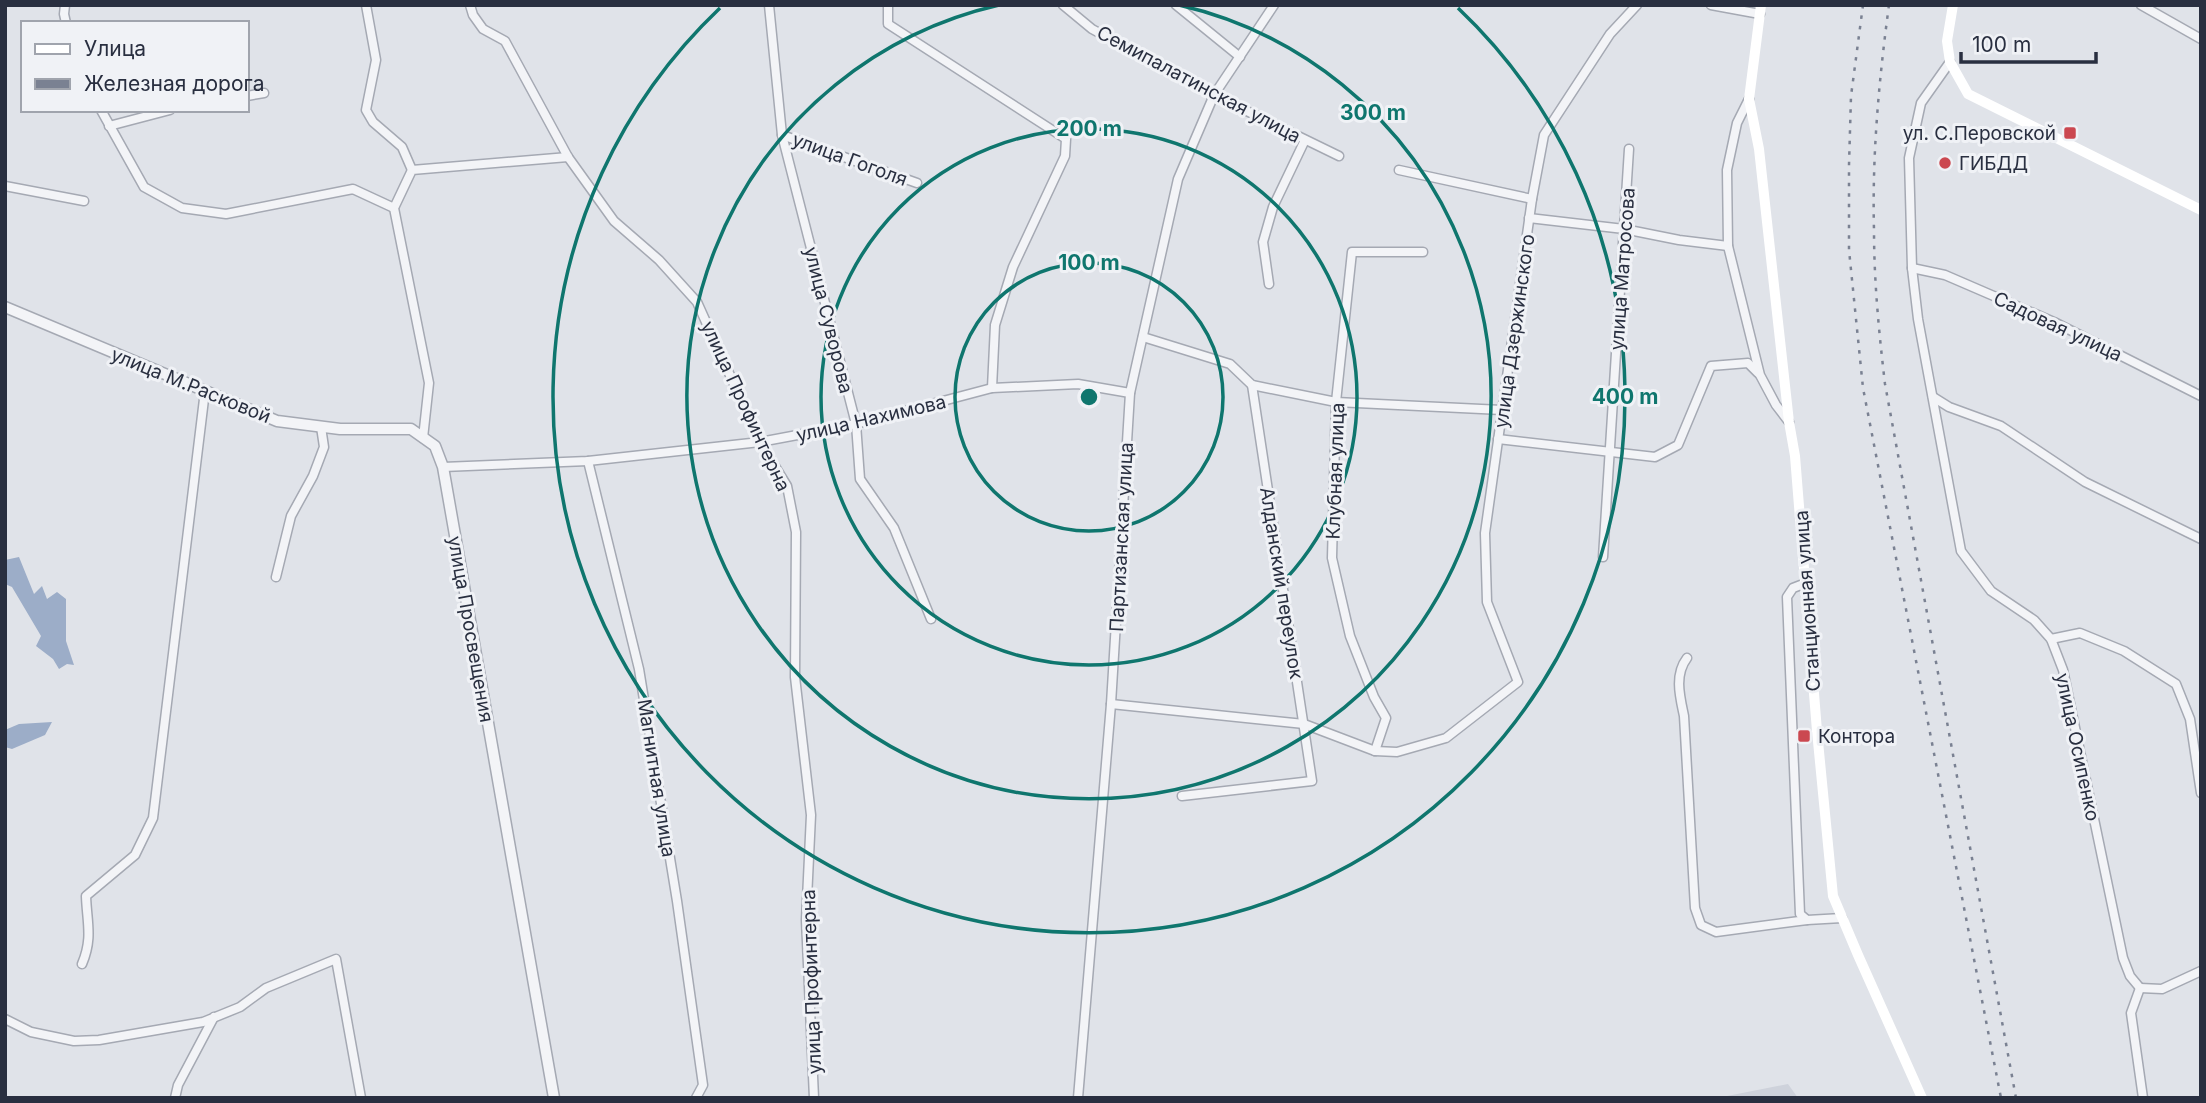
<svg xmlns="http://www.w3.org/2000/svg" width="2206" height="1103" font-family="Inter,sans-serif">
<rect width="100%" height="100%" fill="#e0e3e9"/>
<!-- built -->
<polygon fill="#ced2db" points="1788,1084 1798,1098 1717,1098"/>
<!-- water -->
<g fill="#9cadc8">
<polygon points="19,557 34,594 42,586 47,599 57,592 66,599 66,641 74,665 67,664 59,669 53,659 36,646 41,636 12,587 5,584 5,560"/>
<polygon points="52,722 45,735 12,749 5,747 5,730 19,724"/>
</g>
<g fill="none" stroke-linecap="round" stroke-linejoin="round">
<defs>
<g id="minor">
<polyline points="65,5 64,14 66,23"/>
<polyline points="366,5 376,60 366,110 373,122 402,147 412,170"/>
<polyline points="470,5 473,15 483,29 505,41 568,157 614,221 659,260 697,302 760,442 787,486 796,532 795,677 811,815 806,920 814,1098"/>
<polyline points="769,5 782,135 856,424 860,479 894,528 931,619"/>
<polyline points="888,5 888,24 1066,139 1065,156 1013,267 995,325 992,388"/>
<polyline points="1063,5 1092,29 1214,95 1339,156"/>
<polyline points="1176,5 1240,57"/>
<polyline points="1711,5 1760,14"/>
<polyline points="2141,5 2201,39"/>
<polyline points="1950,62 1921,103 1909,158 1912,268 1918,319 1961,551 1991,591 2034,620 2051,639 2063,670 2123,958 2130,976 2140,988"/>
<polyline points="247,96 264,93"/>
<polyline points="1749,99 1737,123 1727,170 1728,246 1760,375 1776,405 1789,422"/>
<polyline points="101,110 144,187 182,208 226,214 353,189 394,208"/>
<polyline points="109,126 170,110"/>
<polyline points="782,135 917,183"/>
<polyline points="1399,170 1532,199"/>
<polyline points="5,186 84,201"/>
<polyline points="1529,218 1624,229 1679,240 1728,246"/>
<polyline points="1912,268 1945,275 2054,322 2201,396"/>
<polyline points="1269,284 1263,242 1273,207 1305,140"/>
<polyline points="1143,337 1230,364 1252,385 1336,402 1502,410"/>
<polyline points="1933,397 1949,407 2001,426 2085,482 2201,539"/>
<polyline points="423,438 429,383 394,208 412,170 568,157"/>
<polyline points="1498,439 1655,457 1678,445 1711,366 1748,363 1758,373"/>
<polyline points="588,461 639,669 677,901 703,1085 696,1098"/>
<polyline points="443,467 588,461 760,442 856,424 992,388 1078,384 1130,393"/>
<polyline points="1603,557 1629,149"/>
<polyline points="276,577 291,516 313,476 324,447 321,427"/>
<polyline points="1806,583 1793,588 1787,597 1800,914 1807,920 1842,918"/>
<polyline points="2051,639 2080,633 2124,651 2176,684 2190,719 2201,793"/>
<path d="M 1687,658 C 1674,675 1680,697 1684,716 L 1695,908 L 1701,925 L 1716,932 L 1807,920"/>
<polyline points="1111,704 1304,724 1375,751 1397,752 1446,738 1518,682 1487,602 1485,533 1532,199 1544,135 1610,34 1637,5"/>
<polyline points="1375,751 1386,718 1374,697 1350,636 1332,558 1336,402 1352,252 1423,252"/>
<polyline points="1182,796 1312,781 1252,385"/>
<path d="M 82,964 C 93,938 87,923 86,896 L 135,855 L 153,818 L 205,391"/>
<polyline points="2140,988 2131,1013 2143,1098"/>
<polyline points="2140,988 2162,989 2201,971"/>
<polyline points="5,1019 31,1032 74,1041 99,1040 203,1022 240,1007 266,988 336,959 361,1098"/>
<polyline points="175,1098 178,1085 214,1017"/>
<polyline points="1078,1098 1111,704 1130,393 1178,179 1214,95 1274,5"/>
</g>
<polyline id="tertiary" points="5,307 277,421 340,429 411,429 435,446 443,467 554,1098"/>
</defs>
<!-- minor casing -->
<use href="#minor" stroke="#a5a9b3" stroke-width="11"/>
<!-- tertiary casing -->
<use href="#tertiary" stroke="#a5a9b3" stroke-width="13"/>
<!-- minor -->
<use href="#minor" stroke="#f3f4f7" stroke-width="8"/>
<!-- tertiary -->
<use href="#tertiary" stroke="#f3f4f7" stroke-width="10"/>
<!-- secondary -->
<g stroke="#fff" stroke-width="10">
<polyline points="1761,5 1749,99 1759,149 1789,422 1795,456 1817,731 1833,896 1858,955 1922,1098"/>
<polyline points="1953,5 1947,41 1950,62 1968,94 2201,210"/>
</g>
<!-- rail -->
<g stroke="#7a8192" stroke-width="2.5" stroke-dasharray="3.5 7" stroke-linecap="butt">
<polyline points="1863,5 1851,96 1849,165 1849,250 1863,388 2001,1098"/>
<path d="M 1889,5 C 1879,79 1872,155 1874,230 C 1874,282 1879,333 1885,384 L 2016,1098"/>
</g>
</g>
<!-- distance rings -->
<g fill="none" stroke="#0f766e" stroke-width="3.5">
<circle cx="1089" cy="397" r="134"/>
<circle cx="1089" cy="397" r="268"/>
<path d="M1179 5A402 402 0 1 1 999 5"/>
<path d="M1458 8A536 536 0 1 1 720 8"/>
</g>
<!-- markers -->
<g fill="#cb4850" stroke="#f0f2f6" stroke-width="2.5">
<rect x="2063" y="126" width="14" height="14" rx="3.5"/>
<circle cx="1945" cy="163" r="7"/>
<rect x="1797" y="729" width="14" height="14" rx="3.5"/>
</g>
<g text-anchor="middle" stroke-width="6" stroke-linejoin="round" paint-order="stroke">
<!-- street labels -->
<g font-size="19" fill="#292f40" stroke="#f0f2f6">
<text transform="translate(1199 84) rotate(28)" y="7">Семипалатинская улица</text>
<text transform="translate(850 159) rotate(20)" y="7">улица Гоголя</text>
<text transform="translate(1622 269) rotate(-86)" y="7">улица Матросова</text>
<text transform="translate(829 320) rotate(76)" y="7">улица Суворова</text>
<text transform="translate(2058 326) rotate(25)" y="7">Садовая улица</text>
<text transform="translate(1514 331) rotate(-82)" y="7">улица Дзержинского</text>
<text transform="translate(191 385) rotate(22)" y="7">улица М.Расковой</text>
<text transform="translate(746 406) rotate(65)" y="7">улица Профинтерна</text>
<text transform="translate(871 418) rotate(-13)" y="7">улица Нахимова</text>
<text transform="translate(1335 471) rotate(-88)" y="7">Клубная улица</text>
<text transform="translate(1121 537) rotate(-87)" y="7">Партизанская улица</text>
<text transform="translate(1282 583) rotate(81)" y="7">Алданский переулок</text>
<text transform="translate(1807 601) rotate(-94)" y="7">Станционная улица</text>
<text transform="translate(471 629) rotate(80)" y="7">улица Просвещения</text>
<text transform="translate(2078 747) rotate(78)" y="7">улица Осипенко</text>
<text transform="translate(657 778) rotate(81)" y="7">Магнитная улица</text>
<text transform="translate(811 982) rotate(-92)" y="7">улица Профинтерна</text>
</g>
<!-- poi labels -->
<g font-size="19" fill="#292f40" stroke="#f0f2f6" text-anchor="start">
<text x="2056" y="140" text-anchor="end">ул. С.Перовской</text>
<text x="1959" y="170">ГИБДД</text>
<text x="1818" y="743">Контора</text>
</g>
</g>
<circle cx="1089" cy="397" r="10" fill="#0f766e" stroke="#f0f2f6" stroke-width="3.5"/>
<g font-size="21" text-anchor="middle" font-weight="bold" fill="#0f766e" stroke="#f0f2f6" stroke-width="6" stroke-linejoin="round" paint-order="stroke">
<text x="1373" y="120">300 m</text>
<text x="1089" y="136">200 m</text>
<text x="1089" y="270">100 m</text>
<text x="1625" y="404">400 m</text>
</g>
<!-- border -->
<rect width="2206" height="1103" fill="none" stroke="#292f40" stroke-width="14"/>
<!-- legend -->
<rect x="21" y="21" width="228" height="91" fill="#f0f2f6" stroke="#a0a4ad" stroke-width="2"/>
<rect x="35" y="44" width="35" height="10" fill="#ffffff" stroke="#a0a4ad" stroke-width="2"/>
<text x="84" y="56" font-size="21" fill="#292f40">Улица</text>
<rect x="35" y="79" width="35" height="10" fill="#7a8192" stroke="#a0a4ad" stroke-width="2"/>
<text x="84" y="91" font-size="21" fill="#292f40">Железная дорога</text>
<!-- scale -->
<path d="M1961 52v10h135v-10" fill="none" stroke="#292f40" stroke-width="3.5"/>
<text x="1972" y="52" font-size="21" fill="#292f40" stroke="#f0f2f6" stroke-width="5" paint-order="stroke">100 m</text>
</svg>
